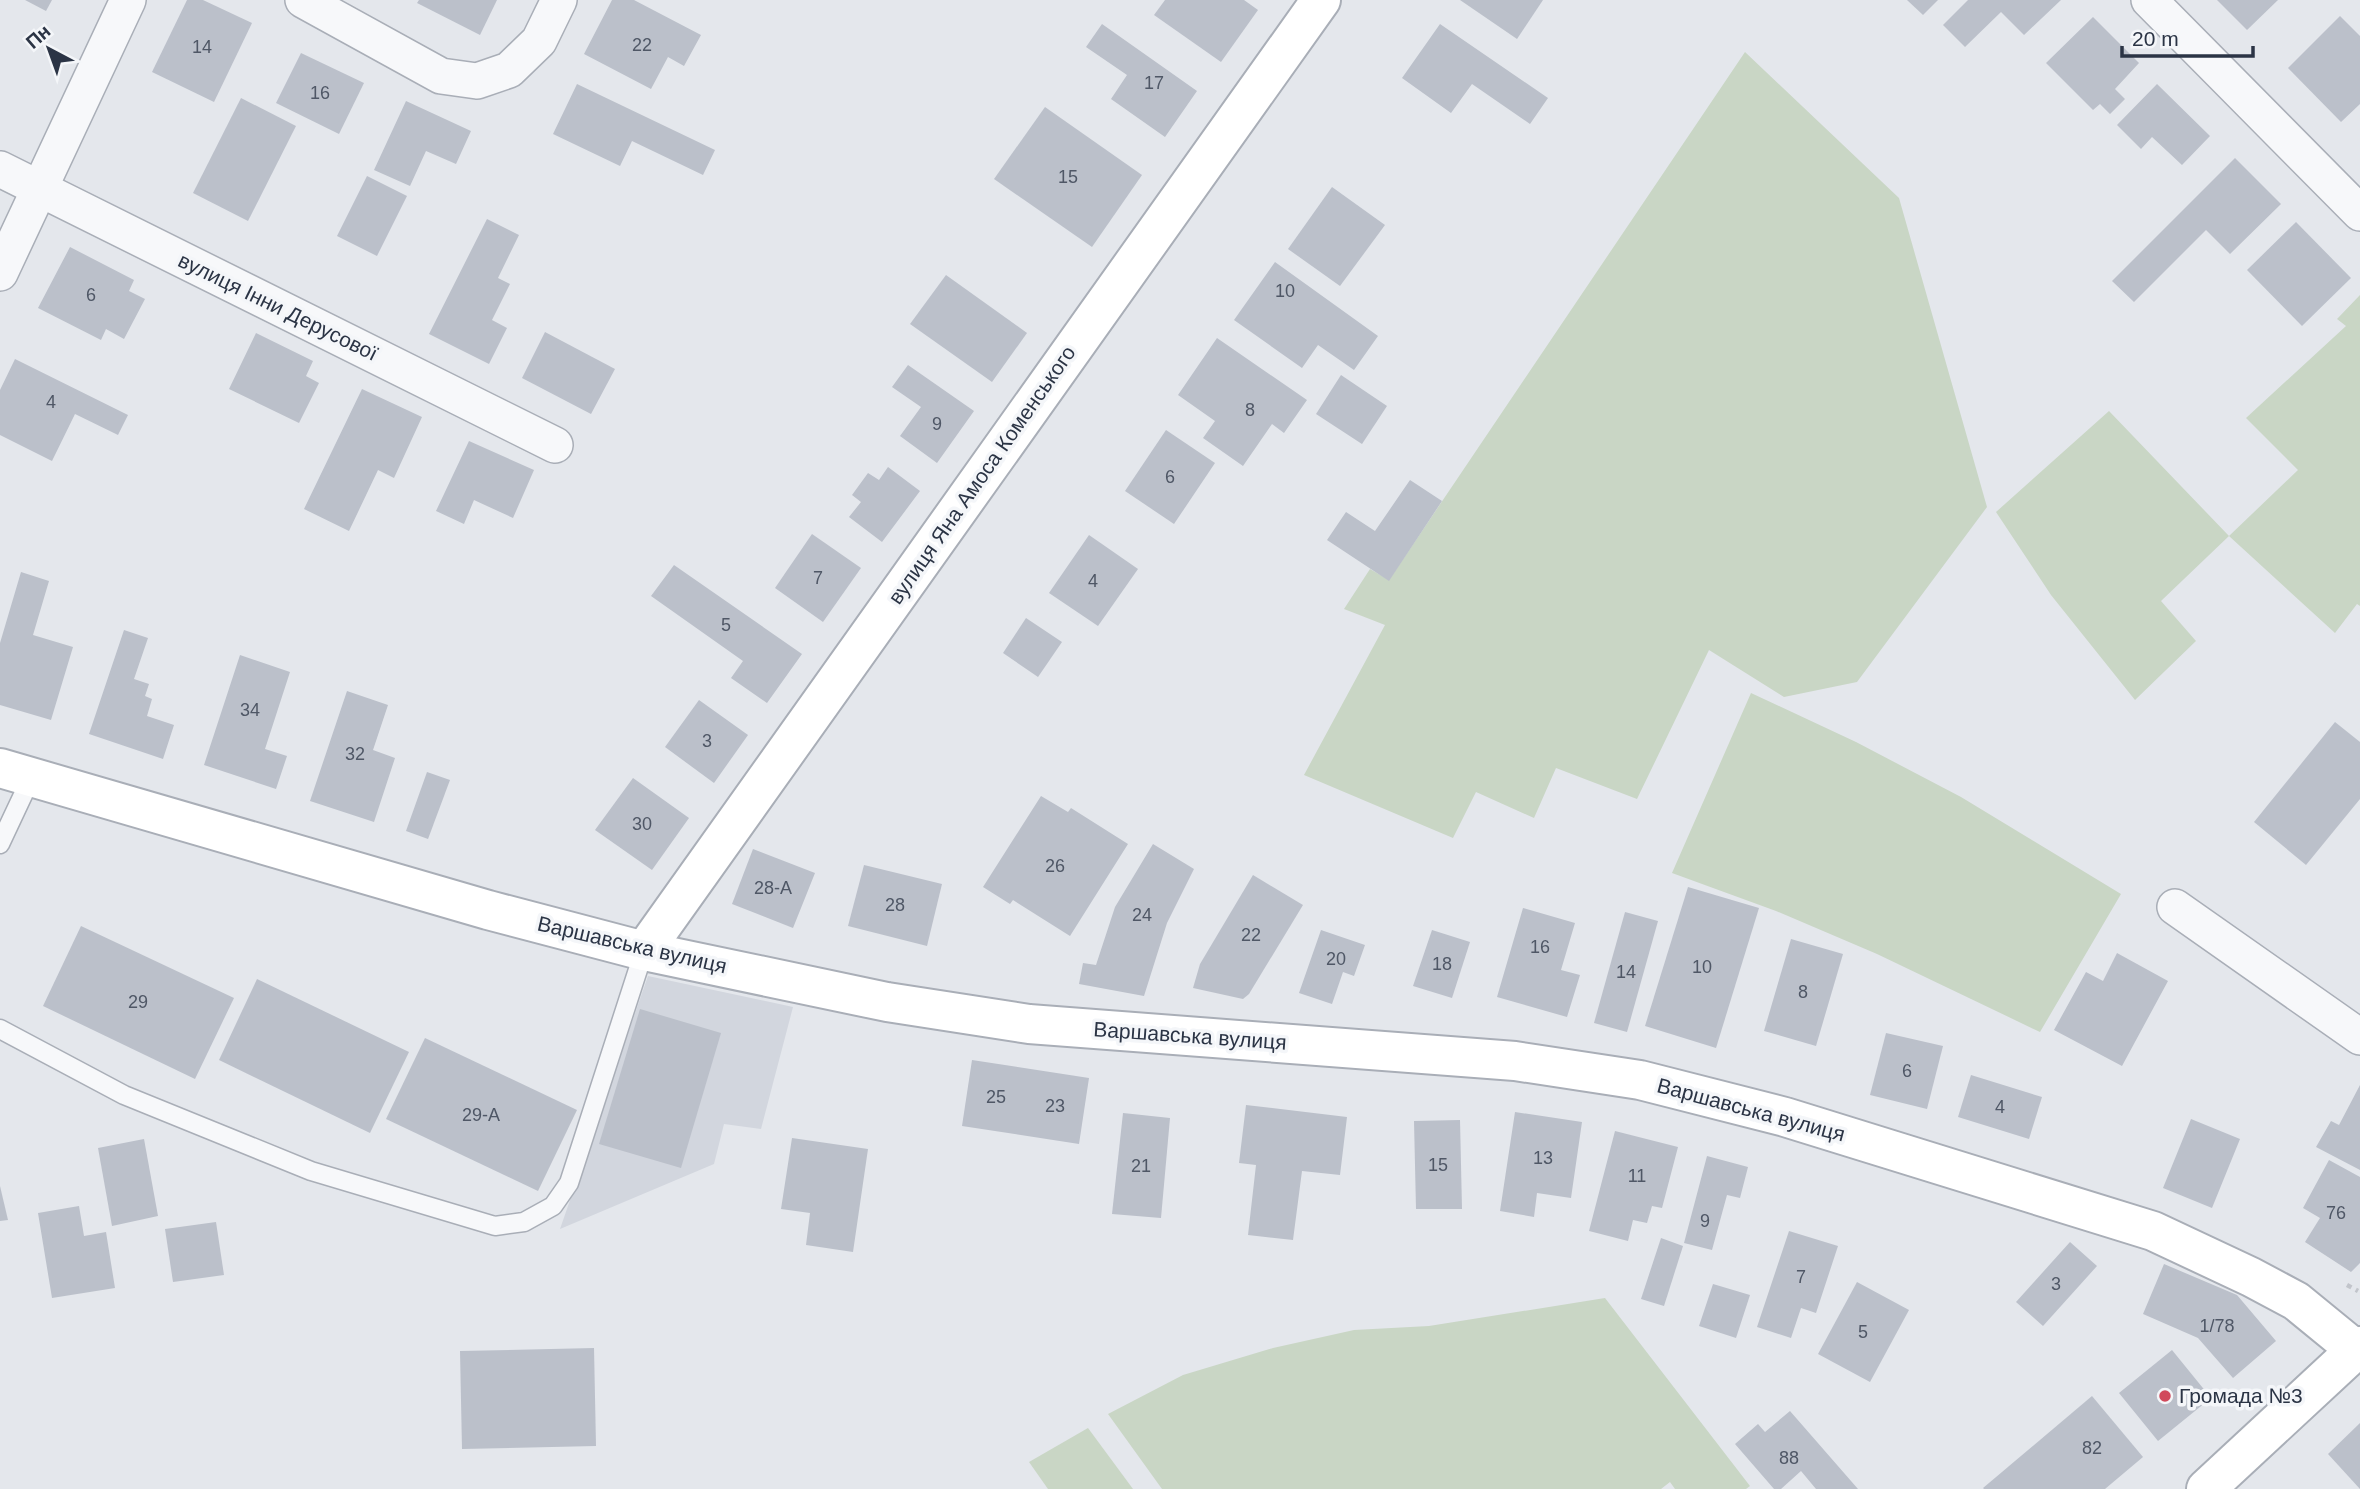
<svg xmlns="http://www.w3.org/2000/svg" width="2360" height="1489" font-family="Helvetica,sans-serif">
<rect width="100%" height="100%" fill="#e4e7ec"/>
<!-- built -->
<polygon fill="#d2d6de" points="648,976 793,1007 761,1129 724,1124 714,1164 560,1229"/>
<!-- green -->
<g fill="#c9d6c5">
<polygon points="1745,52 1899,198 1987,507 1857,682 1784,697 1709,650 1637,799 1556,768 1534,818 1476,792 1453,838 1304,775 1385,625 1344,609 1370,569 1389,580"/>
<polygon points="2360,295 2360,606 2357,604 2335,633 2229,536 2161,601 2196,641 2135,700 2051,595 1996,512 2109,411 2229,536 2298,470 2246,418 2346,326 2337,319"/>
<polygon points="1751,693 1856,742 1961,797 2121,894 2040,1032 1877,954 1776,911 1672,873"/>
<polygon points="1605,1298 1750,1486 1746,1489 1675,1489 1670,1482 1661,1489 1162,1489 1108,1414 1183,1375 1273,1348 1354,1330 1429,1326"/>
<polygon points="1088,1428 1133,1489 1048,1489 1029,1462"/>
</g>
<!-- building -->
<g fill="#bbc0ca">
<polygon points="25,0 52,0 46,11"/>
<polygon points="187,0 203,0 252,23 214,102 152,72"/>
<polygon points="419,0 497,0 480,35 417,3"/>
<polygon points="612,0 634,0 701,35 684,66 668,57 651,89 584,54"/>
<polygon points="1165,0 1244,0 1258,10 1221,62 1154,15"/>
<polygon points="1460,0 1543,0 1517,39"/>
<polygon points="1907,0 1938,0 1923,15"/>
<polygon points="1968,0 2061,0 2024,35 2001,12 1965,47 1943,25"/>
<polygon points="2217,0 2278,0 2247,30"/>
<polygon points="2340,16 2360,36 2360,104 2341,122 2288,68"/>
<polygon points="2093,17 2139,63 2115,89 2125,99 2110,114 2100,104 2093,110 2046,63"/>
<polygon points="1102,24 1197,91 1165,137 1111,99 1127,75 1086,47"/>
<polygon points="1440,24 1548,98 1530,124 1472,84 1451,113 1402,78"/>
<polygon points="301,53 364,83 339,134 276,103"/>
<polygon points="577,84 715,150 703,175 632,141 620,166 553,134"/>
<polygon points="2157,84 2210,136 2182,165 2152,137 2141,149 2117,125"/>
<polygon points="241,98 296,126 248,221 193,193"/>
<polygon points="406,101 471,131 456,164 426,151 410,186 374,170"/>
<polygon points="1045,107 1142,175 1092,247 994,179"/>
<polygon points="2235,158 2281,204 2230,254 2206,230 2134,302 2112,281"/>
<polygon points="367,176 407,196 377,256 337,236"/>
<polygon points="1332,187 1385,225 1340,286 1288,249"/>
<polygon points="487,219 519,235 498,278 510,284 492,320 507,328 489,364 429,334"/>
<polygon points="2296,222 2351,278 2302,326 2247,270"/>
<polygon points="70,247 134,280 129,291 145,299 124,339 106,329 101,340 38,308"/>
<polygon points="1275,262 1378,336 1354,370 1318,345 1302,368 1234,320"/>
<polygon points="946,275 1027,333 992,382 910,324"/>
<polygon points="545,332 615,369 591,414 522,378"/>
<polygon points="256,333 313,361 306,376 319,383 299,423 229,389"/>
<polygon points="1217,338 1307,400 1284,433 1272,424 1243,466 1203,438 1215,421 1178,395"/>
<polygon points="15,359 128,415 118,435 75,414 52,461 0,435 0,390"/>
<polygon points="908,365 974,411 937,463 900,436 921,407 892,387"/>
<polygon points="1341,375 1387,406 1362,444 1316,414"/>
<polygon points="362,389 422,417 394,478 378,470 349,531 304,509"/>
<polygon points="1166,430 1215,463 1174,524 1125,491"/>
<polygon points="469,441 534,470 513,518 474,500 464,524 436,511"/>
<polygon points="888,467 920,491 882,542 849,517 861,502 852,495 868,473 879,480"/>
<polygon points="1410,480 1442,501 1389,581 1327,540 1346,512 1375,531"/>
<polygon points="812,534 861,568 823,622 775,588"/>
<polygon points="1089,535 1138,569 1098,626 1049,593"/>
<polygon points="674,565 802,654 767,703 731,678 743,661 651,596"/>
<polygon points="21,572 49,581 33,635 73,647 51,720 0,705 0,643"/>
<polygon points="1026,618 1062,642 1038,677 1003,653"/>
<polygon points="124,630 148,638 134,679 149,684 145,696 152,699 147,716 174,725 163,759 89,734"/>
<polygon points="240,655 290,672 265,749 287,756 276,789 204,765"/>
<polygon points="347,691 388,705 373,750 395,758 374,822 310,801"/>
<polygon points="699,700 748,735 714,783 665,747"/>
<polygon points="2335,722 2360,742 2360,799 2306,865 2254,822"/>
<polygon points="427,772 450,780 428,839 406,831"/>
<polygon points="633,778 689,818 652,870 595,830"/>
<polygon points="1041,796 1068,812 1071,808 1128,844 1070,936 1013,900 1010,904 983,887"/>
<polygon points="1153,844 1194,869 1167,923 1144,996 1079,984 1083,963 1096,965 1115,907"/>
<polygon points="753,849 815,873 793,928 732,904"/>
<polygon points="864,865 942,884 927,946 848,926"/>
<polygon points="1253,875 1303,905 1249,994 1243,999 1193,988 1200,964"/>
<polygon points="1688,887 1759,908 1716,1048 1645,1026"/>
<polygon points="1523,908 1575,923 1561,970 1580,975 1567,1017 1497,997"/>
<polygon points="1625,912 1658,921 1627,1032 1594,1023"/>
<polygon points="81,926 234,998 195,1079 43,1006"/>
<polygon points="1321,930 1365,945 1354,976 1343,972 1332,1004 1299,993"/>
<polygon points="1432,930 1470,942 1452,998 1413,986"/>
<polygon points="1791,939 1843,954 1816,1046 1764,1031"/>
<polygon points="2117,953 2168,981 2122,1066 2054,1030 2086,972 2103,981"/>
<polygon points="257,979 409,1052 370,1133 219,1060"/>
<polygon points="640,1009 721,1033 681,1168 599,1144"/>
<polygon points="1886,1033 1943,1046 1927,1109 1870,1095"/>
<polygon points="425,1038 577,1110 538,1191 386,1119"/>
<polygon points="972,1060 1089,1078 1079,1144 962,1126"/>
<polygon points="1971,1075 2042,1097 2029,1139 1958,1117"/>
<polygon points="2360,1085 2360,1170 2316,1147 2331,1121 2339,1125"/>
<polygon points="1246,1105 1347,1117 1340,1175 1302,1171 1293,1240 1248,1235 1256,1165 1239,1163"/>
<polygon points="1515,1112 1582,1122 1571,1198 1537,1193 1534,1217 1500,1211"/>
<polygon points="1123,1113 1170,1118 1161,1218 1112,1214"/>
<polygon points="2191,1119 2240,1139 2212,1208 2163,1188"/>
<polygon points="1460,1120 1462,1209 1416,1209 1414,1121"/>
<polygon points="1615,1131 1678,1147 1662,1208 1652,1206 1647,1223 1633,1220 1628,1241 1589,1231"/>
<polygon points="792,1138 868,1149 853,1252 806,1245 810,1213 781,1209"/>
<polygon points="144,1139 158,1216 112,1226 98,1148"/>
<polygon points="1707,1156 1748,1167 1740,1198 1727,1195 1712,1250 1684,1243"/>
<polygon points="2329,1160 2360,1177 2360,1263 2351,1272 2305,1242 2320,1218 2303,1208"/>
<polygon points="0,1186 8,1220 0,1221"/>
<polygon points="79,1206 84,1236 106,1232 115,1288 52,1298 38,1213"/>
<polygon points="216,1222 224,1275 173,1282 165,1229"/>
<polygon points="1789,1231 1838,1246 1816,1313 1801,1308 1791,1338 1757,1327"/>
<polygon points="1661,1238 1683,1246 1664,1306 1641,1299"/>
<polygon points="2070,1242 2097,1266 2043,1326 2016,1302"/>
<polygon points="2164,1264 2237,1295 2276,1341 2233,1378 2198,1338 2143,1314"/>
<polygon points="1857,1282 1909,1310 1870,1382 1818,1354"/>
<polygon points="1713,1284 1750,1295 1736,1338 1699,1326"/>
<polygon points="594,1348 596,1446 462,1449 460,1351"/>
<polygon points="2172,1350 2211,1398 2158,1441 2119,1393"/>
<polygon points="2092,1396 2143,1457 2105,1489 1984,1489 1983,1488"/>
<polygon points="1790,1411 1858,1489 1816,1489 1801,1471 1781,1489 1774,1489 1735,1444 1758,1424 1765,1432"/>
<polygon points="2360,1423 2360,1489 2328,1454"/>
</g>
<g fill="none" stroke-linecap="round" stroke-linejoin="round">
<defs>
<g id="lane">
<polyline points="0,844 31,778"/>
<polyline points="0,1029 124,1095 311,1171 495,1226 524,1222 553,1206 569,1183 644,951"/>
</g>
<g id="street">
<polyline points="303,0 441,76 477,81 509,70 539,41 559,0"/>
<polyline points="2149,0 2360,213"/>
<polyline points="0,169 555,445"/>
<polyline points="0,273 128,0"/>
<polyline points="2175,907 2360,1037"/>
</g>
<g id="secondary">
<polyline points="0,768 488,910 644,951 887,1002 1029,1024 1515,1061 1640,1080 1785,1117 2153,1231 2251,1277 2296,1301 2356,1350"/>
<polyline points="644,951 1321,0"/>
<polyline points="2206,1489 2360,1346"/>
</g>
</defs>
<!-- lane casing -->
<use href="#lane" stroke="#a9aeb7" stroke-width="21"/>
<!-- street casing -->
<use href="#street" stroke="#a9aeb7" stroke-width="38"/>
<!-- secondary casing -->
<use href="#secondary" stroke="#a9aeb7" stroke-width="42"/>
<!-- path -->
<polyline stroke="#c2c5cb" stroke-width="4.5" stroke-dasharray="5 5" stroke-linecap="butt" points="2347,1285 2358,1291"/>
<!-- lane -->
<use href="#lane" stroke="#f7f8fa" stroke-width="18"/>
<!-- street -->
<use href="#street" stroke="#f7f8fa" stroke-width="35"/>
<!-- secondary -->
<use href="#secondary" stroke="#fff" stroke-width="38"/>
</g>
<!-- markers -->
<circle fill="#d1495b" stroke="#f4f6f9" stroke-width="2.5" cx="2165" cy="1396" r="7"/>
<g text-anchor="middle" stroke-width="7" stroke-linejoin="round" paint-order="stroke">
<!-- number labels -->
<g font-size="18" fill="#4f5766">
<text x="642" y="51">22</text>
<text x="202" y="53">14</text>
<text x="1154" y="89">17</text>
<text x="320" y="99">16</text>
<text x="1068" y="183">15</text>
<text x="1285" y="297">10</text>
<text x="91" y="301">6</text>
<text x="51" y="408">4</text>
<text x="1250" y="416">8</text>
<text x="937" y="430">9</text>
<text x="1170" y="483">6</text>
<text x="818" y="584">7</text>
<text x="1093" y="587">4</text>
<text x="726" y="631">5</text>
<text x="250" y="716">34</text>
<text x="707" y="747">3</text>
<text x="355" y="760">32</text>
<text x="642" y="830">30</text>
<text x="1055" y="872">26</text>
<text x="773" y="894">28-А</text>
<text x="895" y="911">28</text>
<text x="1142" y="921">24</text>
<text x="1251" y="941">22</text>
<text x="1540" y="953">16</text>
<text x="1336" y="965">20</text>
<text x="1442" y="970">18</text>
<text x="1702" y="973">10</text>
<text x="1626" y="978">14</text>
<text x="1803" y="998">8</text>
<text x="138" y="1008">29</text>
<text x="1907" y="1077">6</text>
<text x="996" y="1103">25</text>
<text x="1055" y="1112">23</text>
<text x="2000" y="1113">4</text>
<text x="481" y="1121">29-А</text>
<text x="1543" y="1164">13</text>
<text x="1438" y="1171">15</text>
<text x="1141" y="1172">21</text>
<text x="1637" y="1182">11</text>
<text x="2336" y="1219">76</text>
<text x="1705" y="1227">9</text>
<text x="1801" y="1283">7</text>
<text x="2056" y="1290">3</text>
<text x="2217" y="1332">1/78</text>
<text x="1863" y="1338">5</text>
<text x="2092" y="1454">82</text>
<text x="1789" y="1464">88</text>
</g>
<!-- street labels -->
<g font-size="21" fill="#2b3445" stroke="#f4f6f9">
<text transform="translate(278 307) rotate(26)" y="7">вулиця Інни Дерусової</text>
<text transform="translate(982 475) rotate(-55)" y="7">вулиця Яна Амоса Коменського</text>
<text transform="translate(632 945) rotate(13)" y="7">Варшавська вулиця</text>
<text transform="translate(1190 1036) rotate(4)" y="7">Варшавська вулиця</text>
<text transform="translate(1751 1110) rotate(15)" y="7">Варшавська вулиця</text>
</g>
<!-- poi labels -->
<g font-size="21" fill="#2b3445" stroke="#f4f6f9" text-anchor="start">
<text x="2179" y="1403">Громада №3</text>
</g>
</g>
<!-- north arrow -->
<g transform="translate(49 49) rotate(319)" stroke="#f4f6f9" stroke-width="5" paint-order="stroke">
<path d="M0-5L12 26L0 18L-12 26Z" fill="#2b3445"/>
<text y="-10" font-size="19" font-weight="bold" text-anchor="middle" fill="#2b3445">Пн</text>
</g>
<!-- scale -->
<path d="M2122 46v10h131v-10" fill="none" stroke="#2b3445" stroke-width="3.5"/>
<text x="2132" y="46" font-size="21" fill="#2b3445" stroke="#f4f6f9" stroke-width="5" paint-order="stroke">20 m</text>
</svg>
